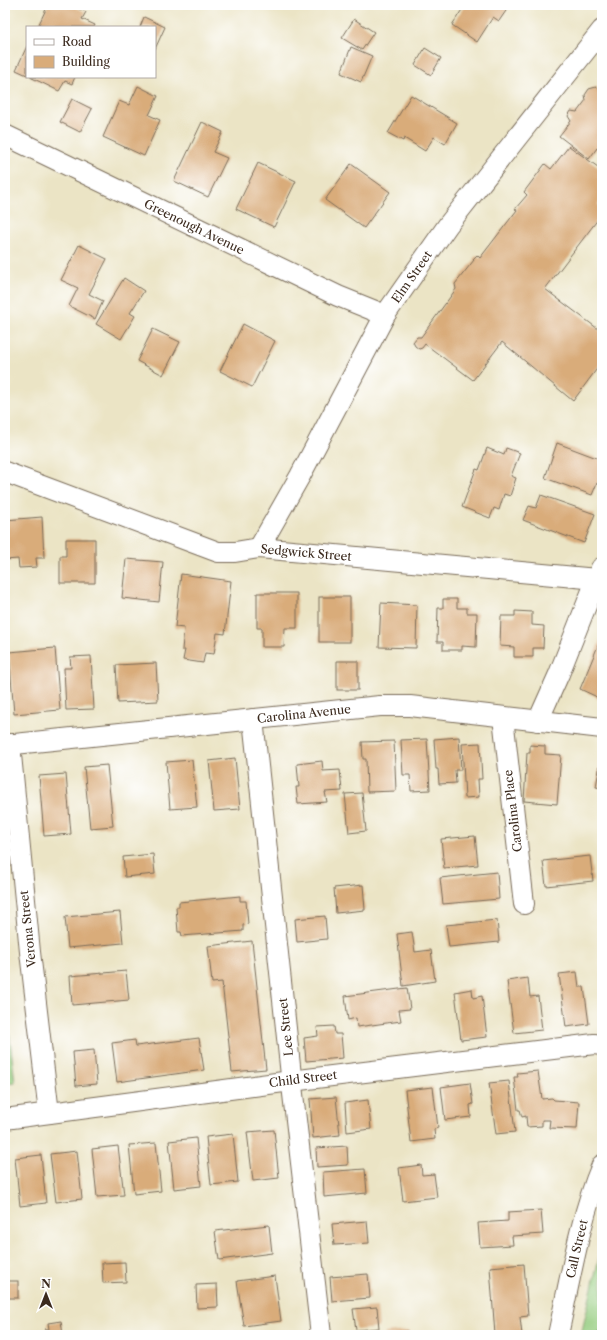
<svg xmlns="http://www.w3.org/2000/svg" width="607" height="1340" font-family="'Libre Caslon Text',serif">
<rect width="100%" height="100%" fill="#fff"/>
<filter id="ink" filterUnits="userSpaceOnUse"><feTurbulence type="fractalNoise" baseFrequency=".025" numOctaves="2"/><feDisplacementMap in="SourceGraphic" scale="8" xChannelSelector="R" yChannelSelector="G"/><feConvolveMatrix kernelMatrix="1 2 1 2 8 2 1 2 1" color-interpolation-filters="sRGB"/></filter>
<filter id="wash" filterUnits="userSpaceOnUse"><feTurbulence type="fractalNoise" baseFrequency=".012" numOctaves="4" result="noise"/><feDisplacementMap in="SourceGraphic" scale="16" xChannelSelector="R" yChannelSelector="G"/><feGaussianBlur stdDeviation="0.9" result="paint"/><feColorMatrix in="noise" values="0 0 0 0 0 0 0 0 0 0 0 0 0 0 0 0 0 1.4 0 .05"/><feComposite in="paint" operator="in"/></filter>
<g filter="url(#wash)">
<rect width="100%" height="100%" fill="#ebe4c5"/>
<!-- green -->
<g fill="#94cc7f" stroke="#687b4e">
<polygon points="5,996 15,1082 5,1084"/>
<polygon points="602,1245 602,1335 581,1335"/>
</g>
<g id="blocks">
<!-- building -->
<g fill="#d9ac7a">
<polygon points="48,5 71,5 86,12 82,19 95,25 94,27 44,27 39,24"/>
<polygon points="465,5 510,5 499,21 493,17 477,42 452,25"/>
<polygon points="144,17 165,27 155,49 155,27 140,27"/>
<polygon points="354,19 374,32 362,50 342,38"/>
<polygon points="27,46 27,75 16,70"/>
<polygon points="351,47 372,56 361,82 341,73"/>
<polygon points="425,48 441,58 431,75 415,65"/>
<polygon points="30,77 75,77 72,84 65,81 59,91"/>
<polygon points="138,86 158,96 149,115 160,120 144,156 103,137 119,101 129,105"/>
<polygon points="596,87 602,92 602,144 598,149 597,148 589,159 559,136 571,121 568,116 571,111 577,112 586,100 585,95 589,89"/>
<polygon points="411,95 457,123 445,144 434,137 425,151 404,138 403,141 388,133"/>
<polygon points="72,99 92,109 80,132 60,122"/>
<polygon points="202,122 223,132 213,152 227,158 208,197 174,181"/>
<polygon points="569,146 602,170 602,200 598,205 602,208 602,214 545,289 602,332 602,362 573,401 502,342 473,380 425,344 422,348 419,349 415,346 413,342 417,337 421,337 456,289 455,284 474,260 473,259 477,255 480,258 517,210 515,209 527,195 524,192 545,164 551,169"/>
<polygon points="258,163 296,181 274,227 236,209"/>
<polygon points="351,164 390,192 364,228 325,200"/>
<polygon points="79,245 107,259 89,294 103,301 95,319 69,306 78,288 61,280"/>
<polygon points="124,278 144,291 130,313 135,316 121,339 96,324"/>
<polygon points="243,324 275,341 252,387 220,371"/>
<polygon points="153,329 180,342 163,375 137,361"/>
<polygon points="557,443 602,460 602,485 597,483 592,495 545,478"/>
<polygon points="487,448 504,455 506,448 520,453 511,476 516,478 510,496 504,494 499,510 494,508 490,518 462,507 476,469 479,470"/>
<polygon points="541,495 595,514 584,543 523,520 529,506 536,508"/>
<polygon points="42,517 44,558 36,558 37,567 19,568 18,559 5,560 5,520"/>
<polygon points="66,539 95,539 95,583 60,583 60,556 66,556"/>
<polygon points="126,559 163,562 159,602 122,598"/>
<polygon points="181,574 231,581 225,634 217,633 214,654 205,653 203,663 183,660 185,650 182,650 184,628 175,627"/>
<polygon points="257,593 297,593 297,628 285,628 284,647 262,647 262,628 257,628"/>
<rect x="319" y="597" width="31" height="45"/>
<polygon points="443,599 457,599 457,608 467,608 467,613 477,613 476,647 462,646 462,650 443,650 443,642 437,642 438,608 443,608"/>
<polygon points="381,603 417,605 416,648 379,647"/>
<polygon points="515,611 532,612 532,625 544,626 543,648 533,648 533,657 514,657 514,647 500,646 501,616 515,616"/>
<polygon points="602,636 602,700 598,699 595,696 580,689"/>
<polygon points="55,648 60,710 14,714 9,652"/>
<polygon points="91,656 94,709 66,710 64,668 71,668 70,657"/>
<rect x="337" y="661" width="21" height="29"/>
<polygon points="156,663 158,701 118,703 116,665"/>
<polygon points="459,737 461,770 455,770 456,783 439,784 438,769 436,769 434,739"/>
<polygon points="427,739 430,790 411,791 410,775 403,775 401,740"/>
<polygon points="394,741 396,791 367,792 366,759 363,759 362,742"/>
<polygon points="480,743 482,779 478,779 479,797 465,798 462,744"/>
<polygon points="530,745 545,746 545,754 561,755 557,804 524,801 527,753 530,753"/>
<polygon points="235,758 240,809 214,811 209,761"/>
<polygon points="601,758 602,758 602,788 596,787"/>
<polygon points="192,760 197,807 170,809 166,762"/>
<polygon points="322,761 323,771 340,770 342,791 325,792 327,802 298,804 296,787 299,787 297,764"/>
<polygon points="107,765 113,826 90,828 84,767"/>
<polygon points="66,774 71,834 44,836 39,776"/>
<polygon points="362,793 366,831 349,833 345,794"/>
<polygon points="475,836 478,865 444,868 441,839"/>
<polygon points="153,854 155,874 125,877 123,857"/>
<polygon points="590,856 593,881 546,886 543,861"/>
<polygon points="497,872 499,899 443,904 440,878"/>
<polygon points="363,885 365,910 336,913 334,888"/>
<polygon points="240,896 240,901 246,901 248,924 243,925 243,931 182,936 181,932 178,932 176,907 179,907 179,902"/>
<polygon points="120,912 123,943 68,948 65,917"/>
<polygon points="325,916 327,939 297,942 295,919"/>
<polygon points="497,920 499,942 449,947 446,925"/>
<polygon points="412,932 415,952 431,950 435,981 403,986 397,934"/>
<polygon points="252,941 266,1069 232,1072 222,982 212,983 208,946"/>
<polygon points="126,971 129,1000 72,1005 70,976"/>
<polygon points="577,972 579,987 584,987 589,1024 566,1027 559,974"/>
<polygon points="528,978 530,997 538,996 542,1030 514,1033 507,981"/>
<polygon points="407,988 410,1009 399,1010 401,1021 357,1027 356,1018 348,1020 345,996"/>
<polygon points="472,989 473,998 482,996 487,1037 461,1040 455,992"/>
<polygon points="334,1026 335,1034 341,1034 343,1058 306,1061 304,1038 318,1036 317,1027"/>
<polygon points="199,1038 204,1070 117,1082 112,1043 135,1040 136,1046"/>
<polygon points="94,1050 97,1084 76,1086 73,1052"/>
<polygon points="538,1071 542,1099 552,1098 554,1100 579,1102 577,1129 549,1128 550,1120 542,1120 542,1126 527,1127 526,1116 522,1117 520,1110 518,1110 514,1077 518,1077 517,1073"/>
<polygon points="509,1081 515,1132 496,1134 489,1083"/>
<polygon points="470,1083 473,1104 470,1105 471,1117 445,1120 441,1087"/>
<polygon points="433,1087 438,1128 434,1129 435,1139 411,1142 405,1090"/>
<polygon points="336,1097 340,1135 313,1138 310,1099"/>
<polygon points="368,1100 371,1129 347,1132 345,1103"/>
<polygon points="274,1130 279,1178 253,1181 247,1132"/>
<polygon points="233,1134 238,1182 211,1185 206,1137"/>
<polygon points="196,1138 201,1186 174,1189 169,1141"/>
<polygon points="156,1143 161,1191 134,1194 129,1145"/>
<polygon points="118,1146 124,1195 97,1197 92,1149"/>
<polygon points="347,1146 348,1165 317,1167 316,1148"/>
<polygon points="77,1151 82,1199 56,1202 50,1154"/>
<polygon points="41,1155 46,1203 20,1206 15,1158"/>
<polygon points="421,1165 422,1175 434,1174 437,1197 403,1201 399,1168"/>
<polygon points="365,1169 367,1193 324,1197 323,1172"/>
<polygon points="541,1210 543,1234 512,1236 513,1245 480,1247 478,1223 508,1221 508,1212"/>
<polygon points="367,1221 369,1243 334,1245 332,1224"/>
<polygon points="269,1225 272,1253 219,1260 215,1231"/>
<polygon points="125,1262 126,1282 103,1283 102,1263"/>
<polygon points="524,1264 528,1316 520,1317 522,1335 495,1335 490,1267"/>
<polygon points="368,1274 370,1298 332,1301 330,1277"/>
<polygon points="275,1276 281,1321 244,1326 237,1281"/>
<rect x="5" y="1281" width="13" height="17"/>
<polygon points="217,1284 218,1307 197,1308 196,1285"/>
<polygon points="377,1307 379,1328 356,1330 353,1309"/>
<polygon points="61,1321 63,1335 45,1335 45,1329 49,1329 48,1323"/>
<polygon points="408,1331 408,1335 385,1335 385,1333"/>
</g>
</g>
</g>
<g filter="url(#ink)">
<use href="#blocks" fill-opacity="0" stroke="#796b58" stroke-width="1"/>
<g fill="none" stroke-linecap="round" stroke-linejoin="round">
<defs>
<g id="minor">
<polyline points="5,135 338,296 385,315"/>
<polyline points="5,472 218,552 235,552 259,548 597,579"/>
<polyline points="259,548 300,476 385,315 448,225 602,30"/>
<polyline points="503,717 524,904"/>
<polyline points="253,719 293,1094 321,1335"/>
<polyline points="538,721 559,674 601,568"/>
<polyline points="10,744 30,952 49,1113"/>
<polyline points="5,745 380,706 410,706 602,728"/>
<polyline points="5,1119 291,1081 594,1044 602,1045"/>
<path d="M 558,1335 C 570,1280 580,1217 602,1165"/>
</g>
</defs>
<!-- minor casing -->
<use href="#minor" stroke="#796b58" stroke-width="22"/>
<!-- path -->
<polyline stroke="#796b58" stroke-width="2.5" stroke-dasharray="3 3" stroke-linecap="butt" points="598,1335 602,1324"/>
<!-- minor -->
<use href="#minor" stroke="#fff" stroke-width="20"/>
</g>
</g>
<g text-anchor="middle" stroke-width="4" stroke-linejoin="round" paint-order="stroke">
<!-- street labels -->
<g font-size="12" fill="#3b2a1e" stroke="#fff">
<text transform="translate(194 227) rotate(26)" y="4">Greenough Avenue</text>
<text transform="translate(412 277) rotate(-55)" y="4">Elm Street</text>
<text transform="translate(306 553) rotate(5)" y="4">Sedgwick Street</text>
<text transform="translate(304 714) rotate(-6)" y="4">Carolina Avenue</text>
<text transform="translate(513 811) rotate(-97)" y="4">Carolina Place</text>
<text transform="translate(28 929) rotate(-96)" y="4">Verona Street</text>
<text transform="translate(286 1027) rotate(-96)" y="4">Lee Street</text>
<text transform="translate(303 1079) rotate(-7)" y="4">Child Street</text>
<text transform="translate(577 1249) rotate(-77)" y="4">Call Street</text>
</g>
</g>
<!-- margin -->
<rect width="607" height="1340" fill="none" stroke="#fff" stroke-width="20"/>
<!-- legend -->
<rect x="26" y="26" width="130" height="52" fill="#ffffff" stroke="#b1aaa5"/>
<rect x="34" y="39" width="20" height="6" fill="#ffffff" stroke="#b1aaa5"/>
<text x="62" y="46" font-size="12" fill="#3b2a1e">Road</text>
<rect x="34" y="56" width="20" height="12" fill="#d9ac7a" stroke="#b1aaa5"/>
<text x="62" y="66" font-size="12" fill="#3b2a1e">Building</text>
<!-- north arrow -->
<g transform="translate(46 1294)" stroke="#ffffff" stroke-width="3" paint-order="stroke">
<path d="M0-3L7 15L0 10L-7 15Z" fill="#3b2a1e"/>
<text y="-6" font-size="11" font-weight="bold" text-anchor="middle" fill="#3b2a1e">N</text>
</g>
</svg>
